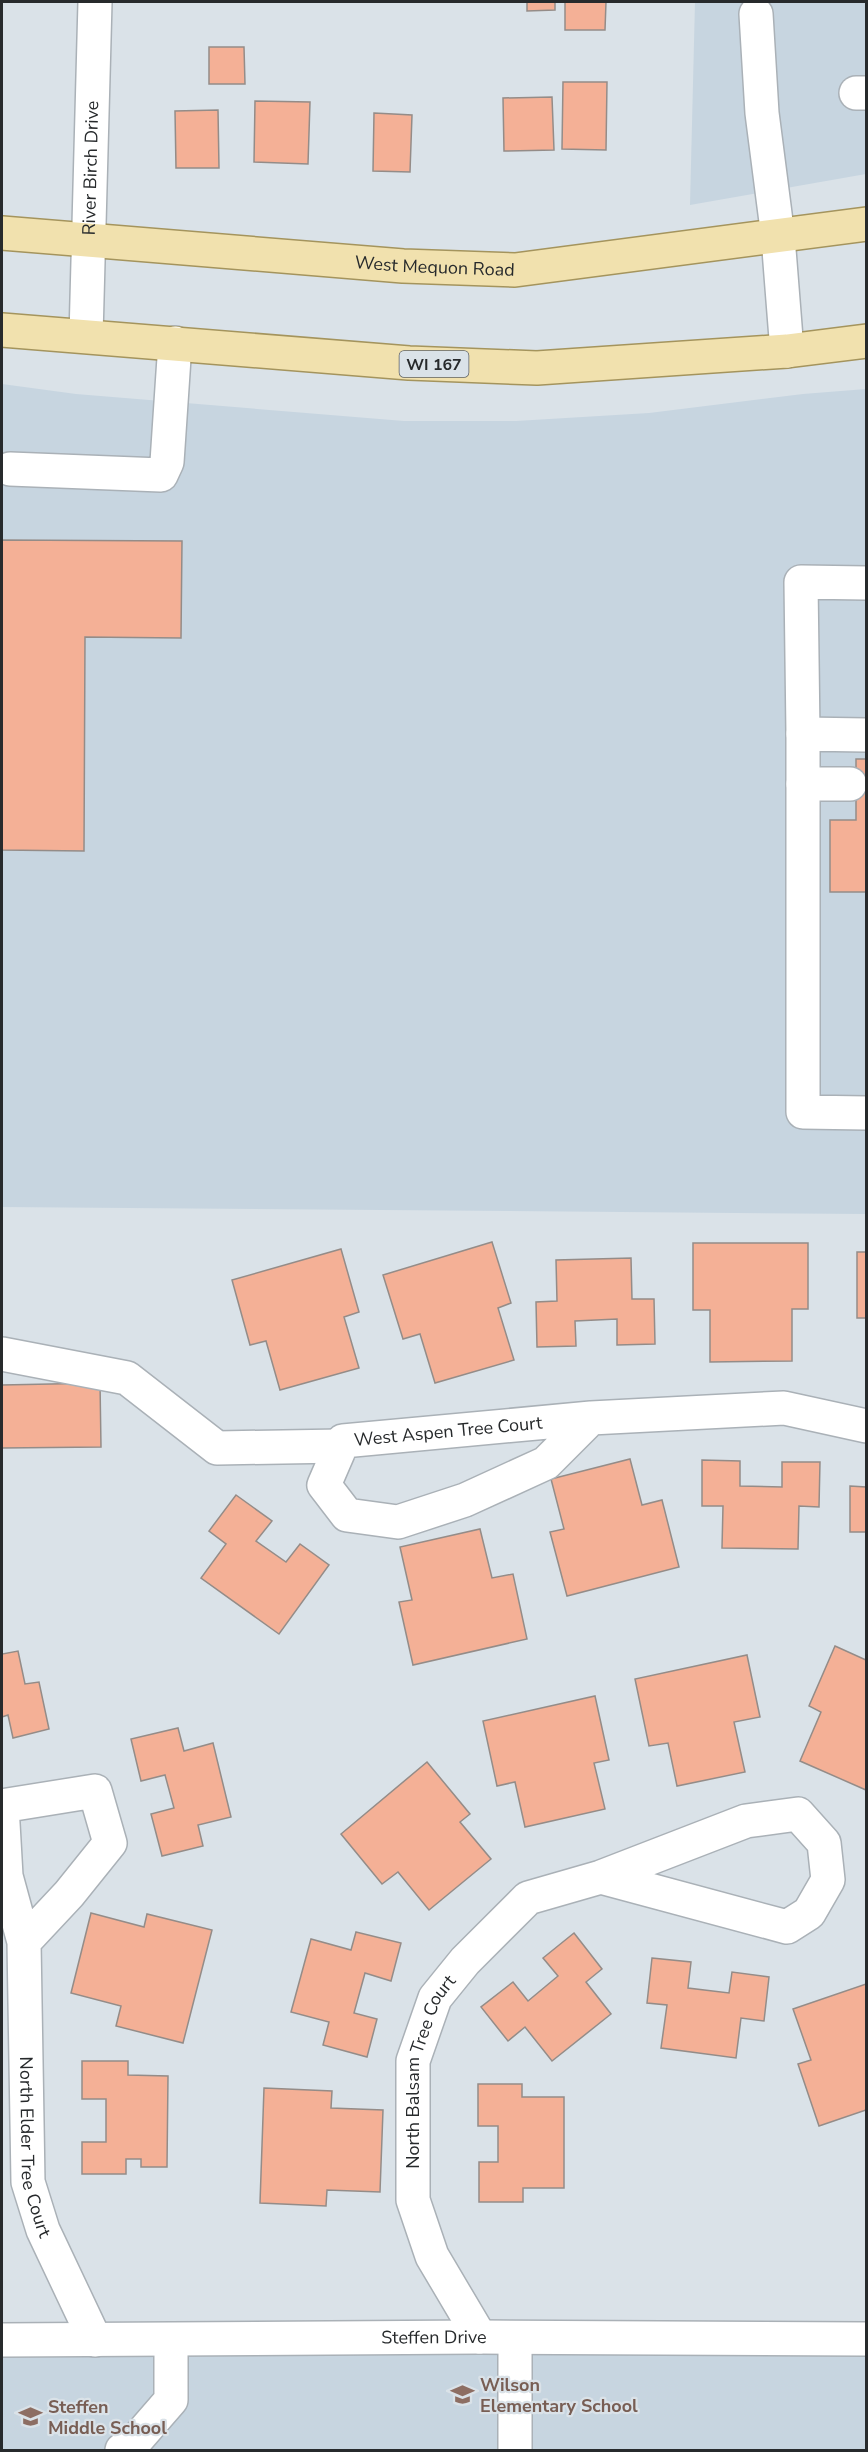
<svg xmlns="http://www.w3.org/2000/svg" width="868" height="2452" font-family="'Nunito Sans',sans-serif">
<rect width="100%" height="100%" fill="#dae2e8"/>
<!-- built -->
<g fill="#c7d5e0">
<polygon points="695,2 866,2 866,174 690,205"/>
<polygon points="2,384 76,394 404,421 516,421 649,413 803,394 866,389 866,1214 2,1207"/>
<polygon points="866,2339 866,2450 2,2450 2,2340"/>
</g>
<!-- building -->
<g fill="#f4b096" stroke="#948c88" stroke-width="1.5">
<polygon points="527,2 555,2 555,10 527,11"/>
<polygon points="565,2 606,2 605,30 565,30"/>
<polygon points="209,47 244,47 245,84 209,84"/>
<polygon points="563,82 607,82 606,150 562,149"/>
<polygon points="552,97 554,150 504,151 503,98"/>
<polygon points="255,101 310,102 308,164 254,162"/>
<polygon points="218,110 219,168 176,168 175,111"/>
<polygon points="374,113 412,115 410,172 373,171"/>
<polygon points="2,540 182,541 181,638 85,637 84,851 2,850"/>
<polygon points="856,759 866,759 866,892 830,892 830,820 856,820"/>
<polygon points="492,1242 511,1303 498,1308 514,1360 435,1383 420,1334 403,1339 383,1275"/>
<polygon points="693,1243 808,1243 808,1309 792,1309 792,1361 710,1362 710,1310 693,1310"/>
<polygon points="341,1249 359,1312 344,1317 359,1368 280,1390 266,1341 250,1345 232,1280"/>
<rect x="857" y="1252" width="9" height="66"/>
<polygon points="631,1258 632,1299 654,1299 655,1344 617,1345 617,1319 575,1321 576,1346 537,1347 536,1302 557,1301 556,1260"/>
<polygon points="100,1383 101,1447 2,1448 2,1385"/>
<polygon points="630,1459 642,1505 662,1500 679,1567 567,1596 550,1532 564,1529 551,1479"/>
<polygon points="702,1460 740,1461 740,1486 782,1487 782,1462 820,1462 819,1507 799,1506 798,1549 722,1548 723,1506 702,1506"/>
<polygon points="850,1486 866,1487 866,1532 850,1532"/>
<polygon points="236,1495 272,1521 256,1541 286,1562 300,1544 329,1565 279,1634 201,1578 226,1544 209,1531"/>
<polygon points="480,1529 492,1578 513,1574 527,1639 413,1665 399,1602 412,1600 400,1547"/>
<polygon points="835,1646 866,1660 866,1790 800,1761 821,1712 809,1706"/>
<polygon points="18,1651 25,1684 39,1682 49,1729 13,1738 8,1715 2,1717 2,1654"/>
<polygon points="747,1655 760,1717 734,1722 745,1772 677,1786 668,1743 649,1746 635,1679"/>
<polygon points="595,1696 609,1760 594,1763 605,1809 525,1827 515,1782 497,1786 483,1721"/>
<polygon points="178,1728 184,1751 213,1743 231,1817 198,1825 203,1846 162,1856 151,1814 174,1808 165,1775 141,1781 131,1739"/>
<polygon points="427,1762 470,1814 460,1822 491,1859 429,1910 398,1872 382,1884 341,1834"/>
<polygon points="91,1913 144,1927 147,1914 212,1930 183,2043 116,2026 121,2006 71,1993"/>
<polygon points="356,1932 401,1943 391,1981 365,1973 354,2013 377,2019 367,2057 323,2045 329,2022 291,2012 311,1939 351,1950"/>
<polygon points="574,1933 602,1969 586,1982 611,2014 552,2061 525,2027 508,2041 481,2007 513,1982 528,2001 558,1976 543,1958"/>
<polygon points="652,1958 691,1962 688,1988 729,1993 732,1972 769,1977 764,2021 741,2018 736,2058 661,2048 667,2005 647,2003"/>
<polygon points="866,1984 866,2110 819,2126 798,2064 811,2060 793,2009"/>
<polygon points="82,2061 128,2061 128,2075 168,2076 167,2167 141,2167 141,2159 126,2159 126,2174 82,2174 82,2142 106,2142 106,2099 82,2099"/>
<polygon points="478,2084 522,2084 522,2097 564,2097 564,2188 523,2188 523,2202 479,2202 479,2162 498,2162 498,2126 478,2126"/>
<polygon points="264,2088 332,2091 331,2108 383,2110 380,2192 327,2190 326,2206 260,2203"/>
</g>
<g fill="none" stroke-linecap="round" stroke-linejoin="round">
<defs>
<g id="minor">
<polyline points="756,14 762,113 778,237 787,351"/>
<polyline points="856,93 866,93"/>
<path id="s1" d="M 86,336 L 95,2"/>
<polyline points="10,469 161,475 167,462 175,343"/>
<polyline points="803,734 801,582 866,583"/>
<polyline points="866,735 803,734 803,1112 866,1113"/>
<polyline points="803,784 850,784"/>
<polyline points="2,1354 127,1378 217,1448 341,1446"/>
<path id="s2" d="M 591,1418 L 546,1463 L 465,1500 L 398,1522 L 347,1515 L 324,1485 L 343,1441 L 591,1418 L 784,1408 L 866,1426"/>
<path id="s3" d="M 24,1942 L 69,1894 L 110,1843 L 95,1791 L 2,1806 L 6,1876 L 24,1942 L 28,2182 L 43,2230 L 95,2340"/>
<path id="s4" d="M 480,2337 L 432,2256 L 413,2200 L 413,2061 L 435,1998 L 465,1961 L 528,1898 L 601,1877 L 746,1821 L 798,1814 L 824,1843 L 828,1880 L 809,1913 L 787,1927 L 601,1877"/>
<polyline points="515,2338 515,2450"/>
<path id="s5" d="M 2,2340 L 480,2337 L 866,2339"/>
<polyline points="122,2450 138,2438 171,2400 171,2340"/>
</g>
<g id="major">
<path id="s6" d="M 2,233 L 403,266 L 515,270 L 866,224"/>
<polyline points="2,330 409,363 537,368 787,351 866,341"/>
</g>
</defs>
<!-- minor casing -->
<use href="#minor" stroke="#aab1b7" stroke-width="36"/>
<!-- major casing -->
<use href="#major" stroke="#a4945d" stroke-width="36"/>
<!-- minor -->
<use href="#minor" stroke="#fff" stroke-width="33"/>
<!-- major -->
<use href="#major" stroke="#f1e1ae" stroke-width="33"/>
</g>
<!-- icons -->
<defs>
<symbol id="school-bare" viewBox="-9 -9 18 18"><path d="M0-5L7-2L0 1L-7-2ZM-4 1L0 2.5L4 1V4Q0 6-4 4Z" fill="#8d6e63" stroke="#dae2e8" stroke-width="2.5" paint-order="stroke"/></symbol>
</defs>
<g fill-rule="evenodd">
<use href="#school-bare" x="446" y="2378" width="33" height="33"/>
<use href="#school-bare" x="14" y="2400" width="33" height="33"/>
</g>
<g text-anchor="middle" stroke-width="4.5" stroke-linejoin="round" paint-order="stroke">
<!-- shield labels -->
<rect fill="#dae2e8" stroke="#5d6164" stroke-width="1.5" x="399.5" y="351" width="69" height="26" rx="4.5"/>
<g font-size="16" font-weight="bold" fill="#272a2c">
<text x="434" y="370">WI 167</text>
</g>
<!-- street labels -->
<g font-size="18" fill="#272a2c" stroke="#dae2e8">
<text dy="6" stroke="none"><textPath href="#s1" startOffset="168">River Birch Drive</textPath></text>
<text dy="6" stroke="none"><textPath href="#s6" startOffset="434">West Mequon Road</textPath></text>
<text dy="6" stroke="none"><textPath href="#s2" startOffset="466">West Aspen Tree Court</textPath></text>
<text dy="6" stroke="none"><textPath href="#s4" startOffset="285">North Balsam Tree Court</textPath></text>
<text dy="6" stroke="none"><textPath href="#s3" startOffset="624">North Elder Tree Court</textPath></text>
<text dy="6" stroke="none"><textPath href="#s5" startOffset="432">Steffen Drive</textPath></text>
</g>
<!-- education labels -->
<g font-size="18" font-weight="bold" fill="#785e54" stroke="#dae2e8" text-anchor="start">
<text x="480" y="2391">Wilson<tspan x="480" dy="21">Elementary School</tspan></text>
<text x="48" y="2413">Steffen<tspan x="48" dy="21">Middle School</tspan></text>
</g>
</g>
<!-- border -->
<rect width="868" height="2452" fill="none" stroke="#272a2c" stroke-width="6"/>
</svg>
